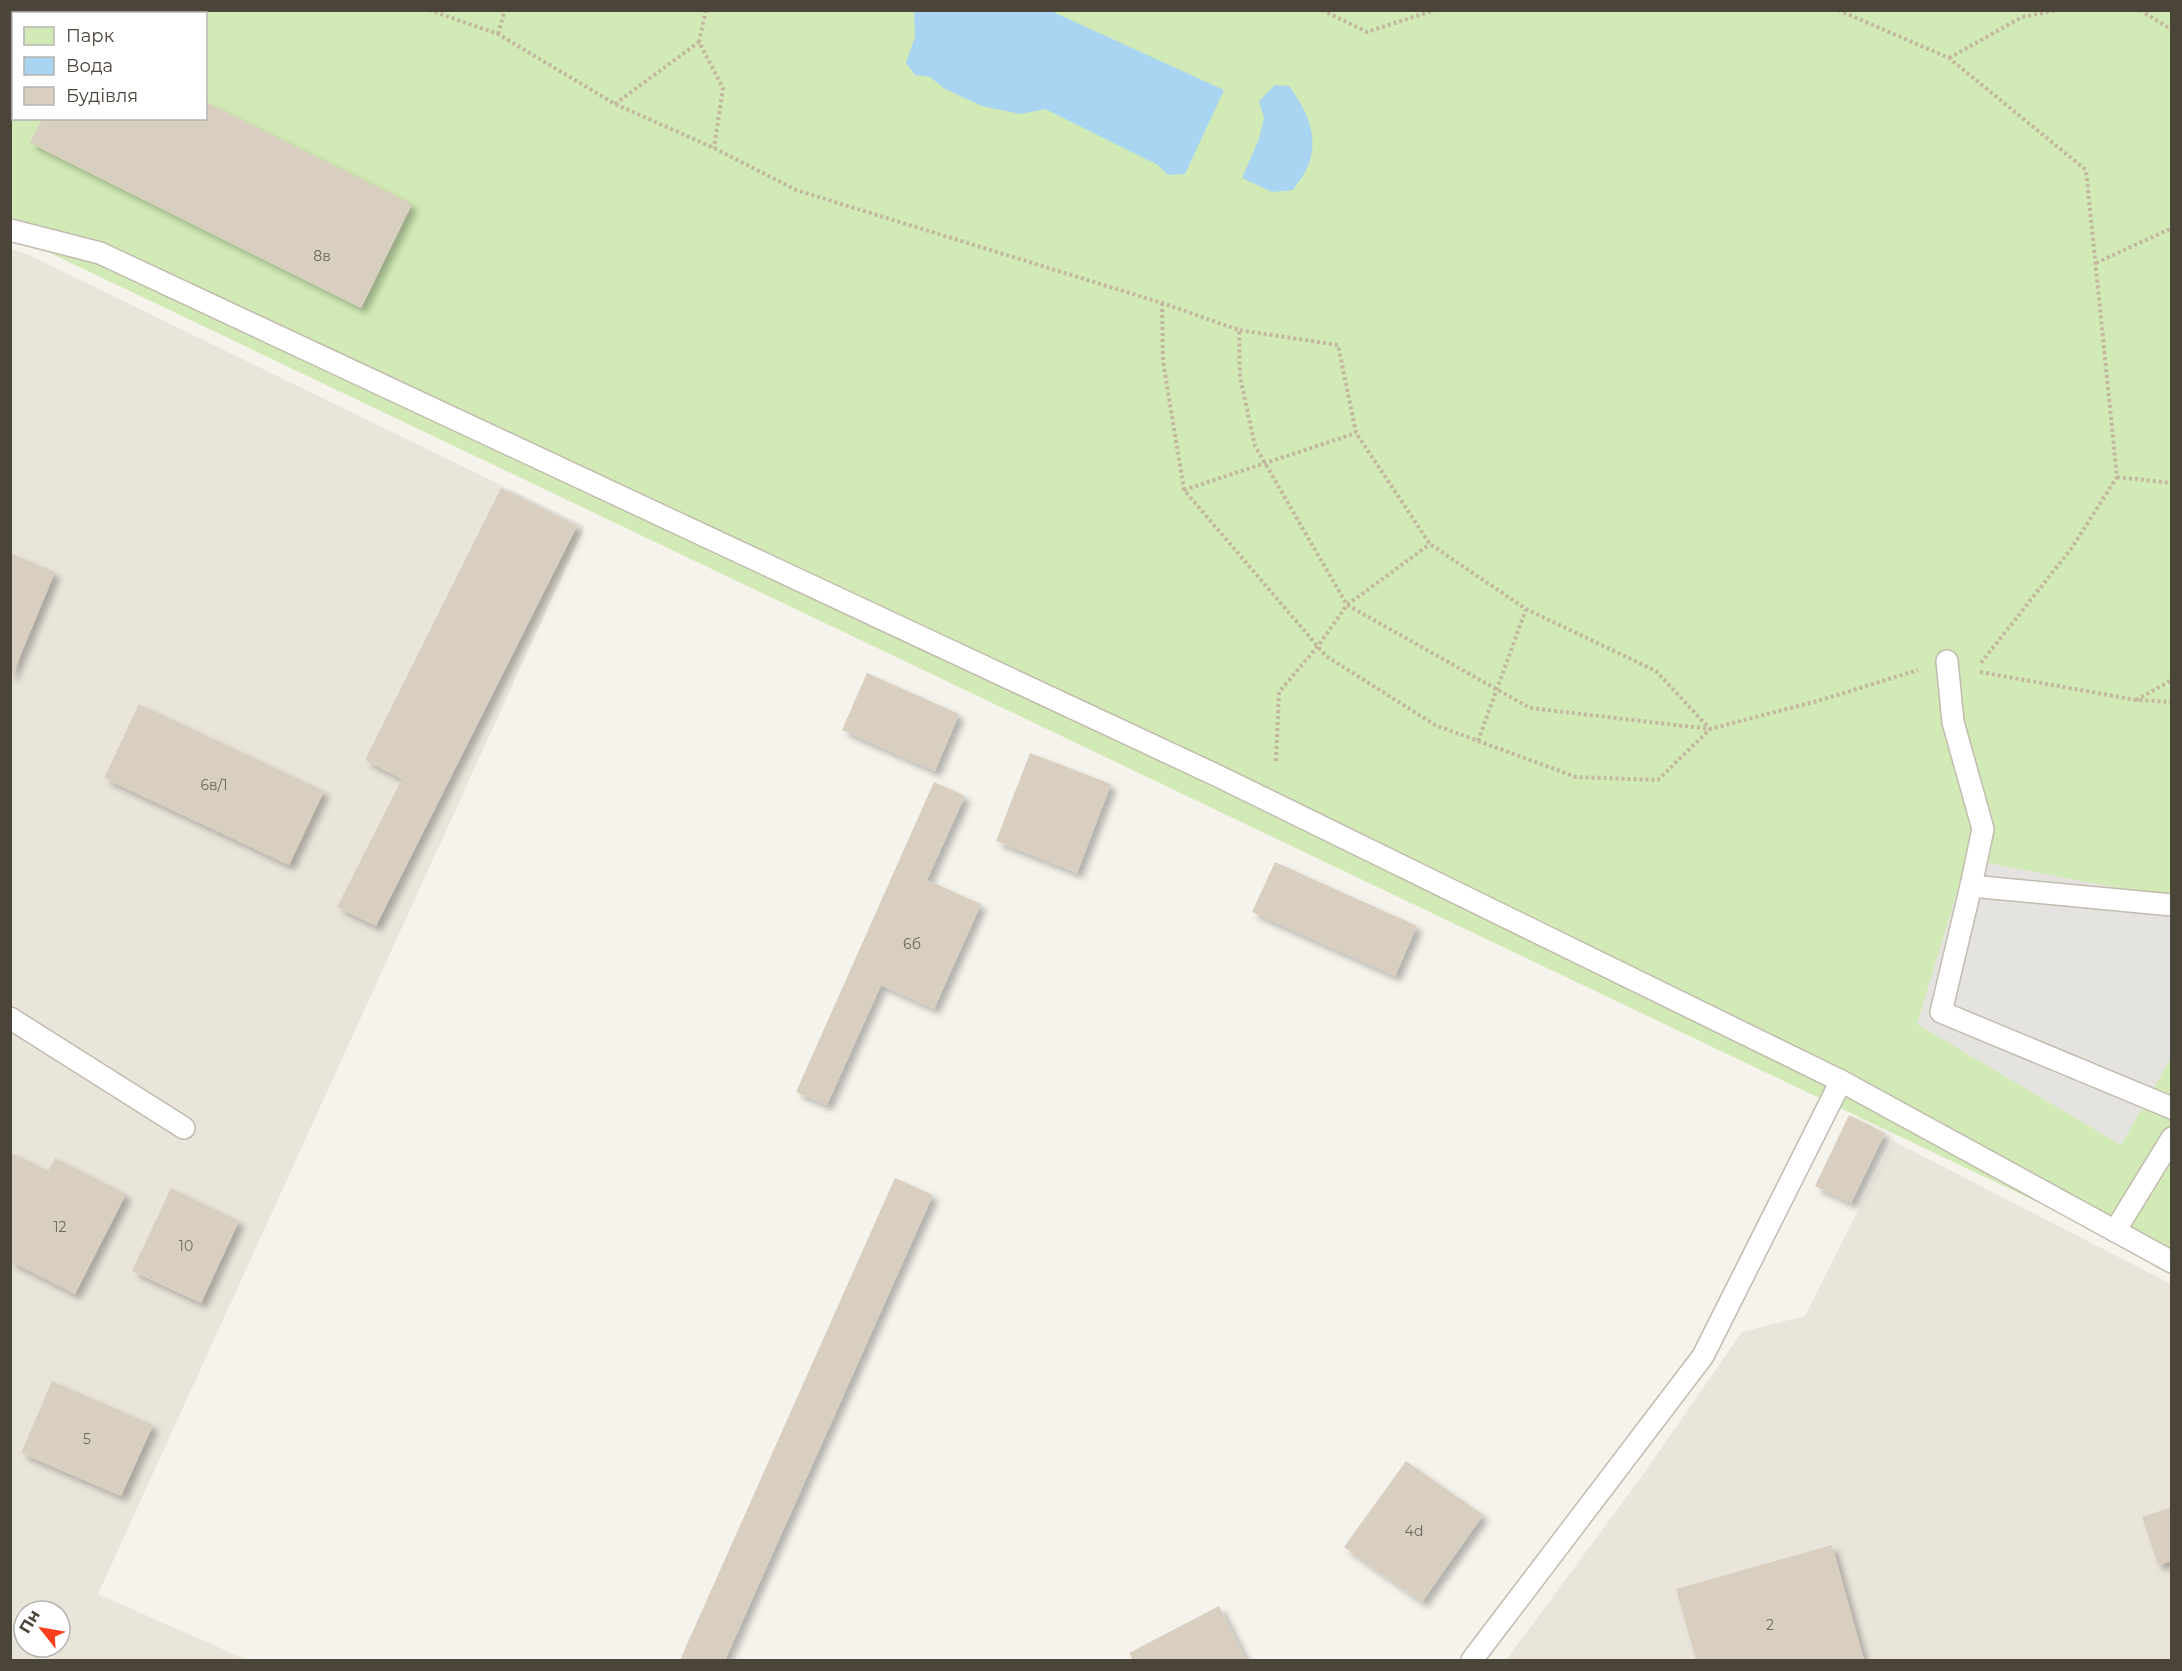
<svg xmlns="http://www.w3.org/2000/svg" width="2182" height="1671" font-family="Montserrat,sans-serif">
<defs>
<filter id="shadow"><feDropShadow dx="5.5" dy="5.5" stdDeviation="3" flood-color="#0004"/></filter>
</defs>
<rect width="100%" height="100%" fill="#f6f3ec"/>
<!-- residential -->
<g fill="#eae5da" fill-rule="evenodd">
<path d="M 10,249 L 29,255 L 585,526 L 98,1594 L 247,1660 L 11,1660 ZM 24,1611 L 60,1611 L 60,1647 L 24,1647 Z"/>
<polygon points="1893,1141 2171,1284 2171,1660 1506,1660 1637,1483 1742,1332 1805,1316"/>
</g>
<!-- green -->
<path fill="#d2eab5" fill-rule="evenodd" d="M 11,11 L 2171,11 L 2171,1266 L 27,242 L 11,237 ZM 14,14 L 206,14 L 206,118 L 14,118 Z"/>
<!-- parking -->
<polygon fill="#e5e3e0" points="1967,859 2171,898 2171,1058 2121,1145 1917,1024"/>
<!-- water -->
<g fill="#a9d4f2">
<polygon points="914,10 1051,11 1224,90 1185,174 1168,175 1158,165 1045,109 1021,114 982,106 945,89 930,77 915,75 906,63 915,37"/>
<path d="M 1275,85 L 1289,86 C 1306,109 1320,136 1308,166 C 1305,174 1298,182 1293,190 L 1272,192 L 1242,178 L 1259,139 L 1264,118 L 1259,101 Z"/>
</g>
<!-- building -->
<g fill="#d8cfc1" filter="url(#shadow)">
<polygon points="206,102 412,204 361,308 30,143 42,118 206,118"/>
<polygon points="501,488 577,526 376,926 337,907 402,779 365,760"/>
<polygon points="10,553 55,572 11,678 10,678"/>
<polygon points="867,673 959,714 935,771 842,730"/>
<polygon points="139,704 324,791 289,865 104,778"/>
<polygon points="1030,753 1111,784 1077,873 996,841"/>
<polygon points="934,782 965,796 927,880 981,904 934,1009 881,985 827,1105 796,1092"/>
<polygon points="1275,862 1417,926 1395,976 1252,912"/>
<polygon points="1849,1115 1885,1133 1851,1203 1815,1186"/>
<polygon points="10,1152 48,1171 55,1158 126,1194 75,1294 10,1261"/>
<polygon points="895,1178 933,1195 725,1660 680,1660"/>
<polygon points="171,1188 239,1221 201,1303 132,1271"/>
<polygon points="52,1381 153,1425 121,1496 21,1453"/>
<polygon points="1406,1461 1483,1515 1422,1602 1344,1547"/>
<polygon points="2172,1507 2172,1561 2158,1565 2142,1517"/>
<polygon points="1832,1545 1864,1660 1696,1660 1676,1589"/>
<polygon points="1219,1606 1246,1660 1133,1660 1129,1653"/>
</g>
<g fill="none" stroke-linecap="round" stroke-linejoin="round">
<defs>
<g id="lane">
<polyline points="10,230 100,253 1218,776 1841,1081"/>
<polyline points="1947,661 1953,722 1983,829 1971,886"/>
<polyline points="2172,905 1971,886 1941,1012 2172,1108"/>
<polyline points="10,1018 184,1128"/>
<polyline points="2115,1231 2172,1138"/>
<polyline points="1472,1660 1703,1356 1841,1081 2172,1262"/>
</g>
</defs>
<!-- lane casing -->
<use href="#lane" stroke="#c2bbae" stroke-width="24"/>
<!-- path -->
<g stroke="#c4b79f" stroke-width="4" stroke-dasharray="3 3" stroke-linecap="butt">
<polyline points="429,10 498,34 615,104 714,148 796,190 1162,303 1239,330 1240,377 1255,446 1347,605 1530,708 1710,729 1821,700 1918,670"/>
<polyline points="706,10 699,42 723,88 714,148"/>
<polyline points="1322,10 1367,32 1435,10"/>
<polyline points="1838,10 1949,58 2086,170 2117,477 2071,549 1980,664"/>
<polyline points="2140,10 2172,30"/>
<polyline points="498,34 505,10"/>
<polyline points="1949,58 2022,17 2057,10"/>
<polyline points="615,104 699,42"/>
<polyline points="2096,263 2172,228"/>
<polyline points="1162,303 1163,361 1184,490 1326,656 1435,725 1576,777 1658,780 1710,729 1656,671 1526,609 1430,544 1356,433 1338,345 1239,330"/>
<polyline points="2117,477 2172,483"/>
<polyline points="1184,490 1356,433"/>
<polyline points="1980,672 2136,700 2172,702"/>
<polyline points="2136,700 2172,680"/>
<polyline points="1478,741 1526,609"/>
<polyline points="1276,761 1279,692 1318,646 1347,605 1430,544"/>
</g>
<!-- lane -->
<use href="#lane" stroke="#fff" stroke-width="21"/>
</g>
<g text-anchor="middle" stroke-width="5" stroke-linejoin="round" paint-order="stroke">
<!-- number labels -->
<g font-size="14" fill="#6e675b">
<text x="322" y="261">8в</text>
<text x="214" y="790">6в/1</text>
<text x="912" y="949">6б</text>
<text x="60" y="1232">12</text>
<text x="186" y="1251">10</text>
<text x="87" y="1444">5</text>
<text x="1414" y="1536">4d</text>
<text x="1770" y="1630">2</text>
</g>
</g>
<!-- border -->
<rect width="2182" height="1671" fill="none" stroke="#4b4439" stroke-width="24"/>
<!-- legend -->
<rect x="12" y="12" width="195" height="108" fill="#ffffff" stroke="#b7b4b0" stroke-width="1.5"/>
<rect x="24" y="27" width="30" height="18" fill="#d2eab5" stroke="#b7b4b0" stroke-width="1.5"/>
<text x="66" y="42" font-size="18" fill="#4b4439">Парк</text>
<rect x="24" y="57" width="30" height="18" fill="#a9d4f2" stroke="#b7b4b0" stroke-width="1.5"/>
<text x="66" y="72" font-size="18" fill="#4b4439">Вода</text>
<rect x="24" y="87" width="30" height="18" fill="#d8cfc1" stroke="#b7b4b0" stroke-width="1.5"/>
<text x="66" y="102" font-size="18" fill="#4b4439">Будівля</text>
<!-- north arrow -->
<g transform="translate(42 1629) rotate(301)"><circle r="28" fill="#ffffff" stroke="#b7b4b0" stroke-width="1.5"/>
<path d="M0-4.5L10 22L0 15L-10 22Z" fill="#fc3f1d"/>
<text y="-9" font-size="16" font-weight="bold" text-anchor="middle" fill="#4b4439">Пн</text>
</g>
</svg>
